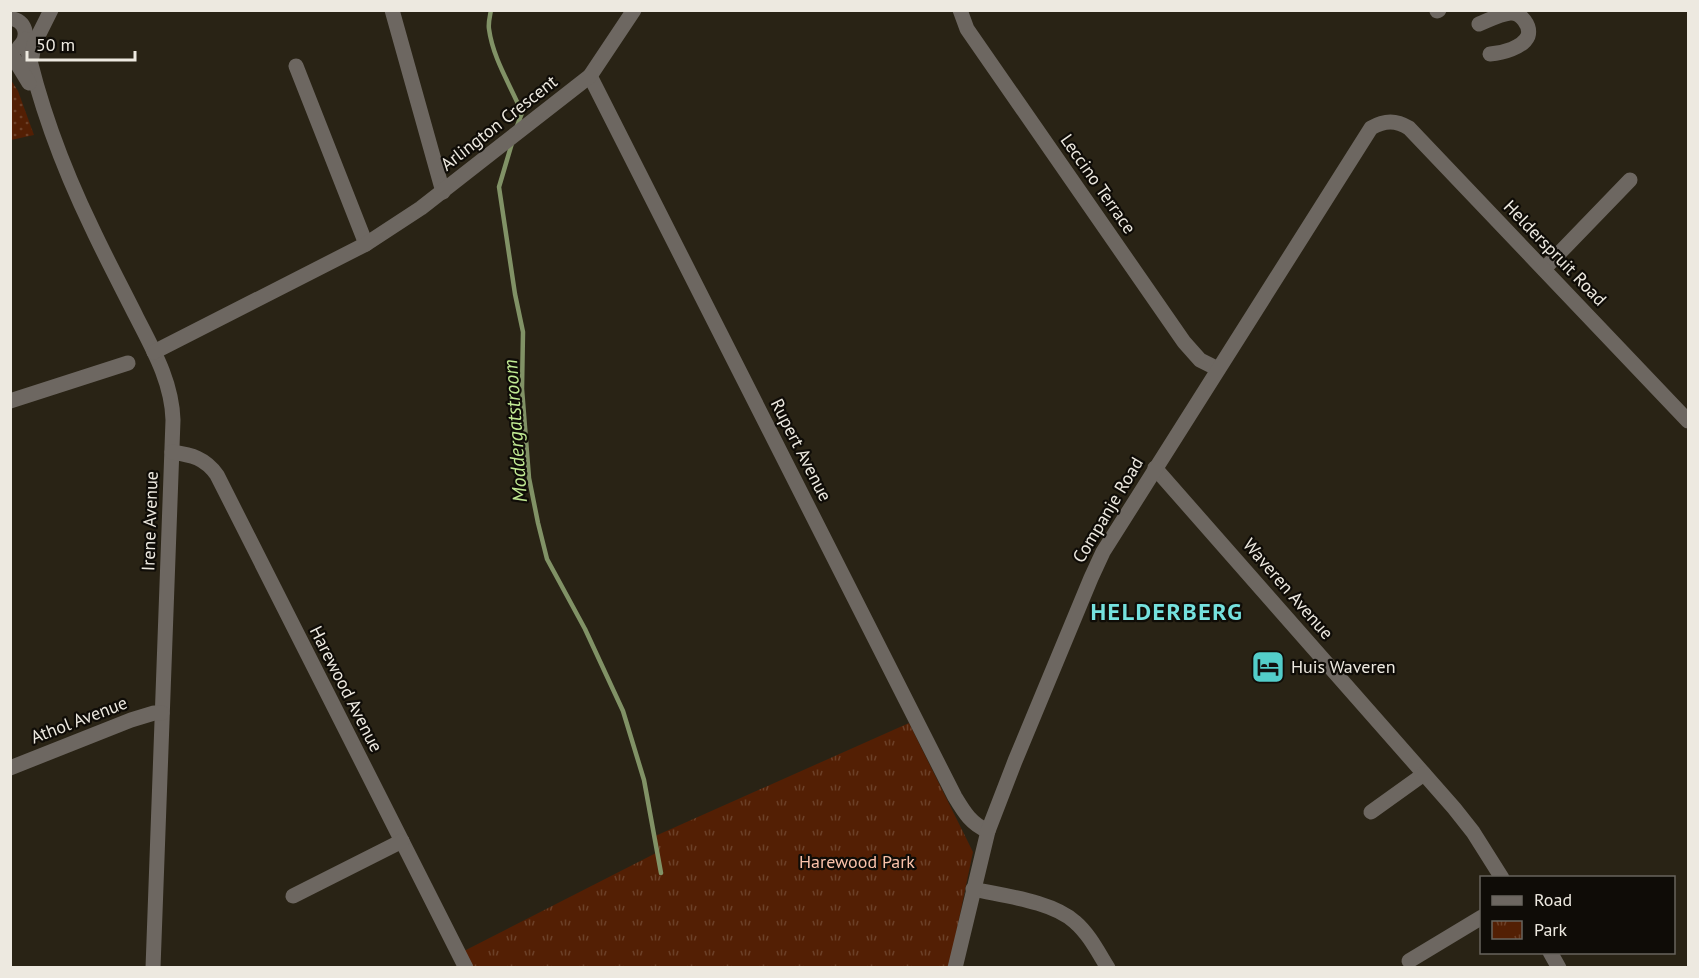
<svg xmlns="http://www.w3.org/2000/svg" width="1699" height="978" font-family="'PT Sans',sans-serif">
<defs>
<pattern id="grass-dots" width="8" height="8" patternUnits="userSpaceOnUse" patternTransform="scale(1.5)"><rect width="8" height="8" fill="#531f04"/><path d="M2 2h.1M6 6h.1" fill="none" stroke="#6c4028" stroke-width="1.8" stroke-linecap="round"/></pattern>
<pattern id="park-tufts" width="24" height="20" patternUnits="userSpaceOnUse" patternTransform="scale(1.5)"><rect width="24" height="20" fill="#531f04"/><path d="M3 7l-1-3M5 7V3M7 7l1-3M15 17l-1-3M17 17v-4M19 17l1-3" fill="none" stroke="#6c4028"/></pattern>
</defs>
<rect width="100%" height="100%" fill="#292315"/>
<!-- grass -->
<polygon fill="url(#grass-dots)" points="11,80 18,91 34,135 11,140"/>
<!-- park -->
<polygon fill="url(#park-tufts)" points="909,723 973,852 949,967 472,968 464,951 656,853 653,837"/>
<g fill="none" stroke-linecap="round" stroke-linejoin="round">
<!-- stream -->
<g stroke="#819266" stroke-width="4.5">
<path d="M 491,10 C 490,16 488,23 489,29 C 493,59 511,86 522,113 L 517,126"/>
<polyline points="512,143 499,187 515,294 523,332 522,389 529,478 538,523 547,559 585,629 623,711 644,780 661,873"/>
</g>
<!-- minor -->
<g stroke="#6d6761" stroke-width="15">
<polyline points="392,10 443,192"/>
<polyline points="960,10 967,29 1184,342 1200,360 1218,369"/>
<polyline points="1437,11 1439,10"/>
<path d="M 10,18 C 26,21 30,36 19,47"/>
<path d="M 1479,24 C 1489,20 1500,14 1510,13 C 1521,12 1531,26 1528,36 C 1523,48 1502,53 1490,54"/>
<path d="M 25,39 C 39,104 63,168 92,228 C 106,258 122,288 137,318 C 154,351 172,383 173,420 L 153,968"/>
<polyline points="10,52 29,83"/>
<polyline points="32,57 34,44 51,10"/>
<polyline points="296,66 366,244"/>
<path d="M 590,76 L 955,797 C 964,812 971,824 988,831"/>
<polyline points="1544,269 1630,180"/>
<polyline points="154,352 366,244 421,208 590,76 634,10"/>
<polyline points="10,401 128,363"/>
<path d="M 172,452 C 192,455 205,458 217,475 L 466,968"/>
<polyline points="1155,468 1454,808 1473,832 1502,878"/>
<polyline points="10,768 131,720 154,713 162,713"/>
<polyline points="1371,812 1424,774"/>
<path d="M 973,889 C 1004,896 1052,901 1075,922 C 1089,934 1098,952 1108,968"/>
<polyline points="293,896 402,841"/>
<polyline points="1550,952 1559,968"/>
<polyline points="1409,961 1482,917"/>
<path d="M 955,968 L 988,831 L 1015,761 L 1091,578 L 1103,552 L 1371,128 C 1385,120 1396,120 1409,128 L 1688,421"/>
</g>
</g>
<!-- icons -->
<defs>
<symbol id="hotel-square" viewBox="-11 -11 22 22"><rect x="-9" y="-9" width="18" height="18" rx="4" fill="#53cdca" stroke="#0f0c07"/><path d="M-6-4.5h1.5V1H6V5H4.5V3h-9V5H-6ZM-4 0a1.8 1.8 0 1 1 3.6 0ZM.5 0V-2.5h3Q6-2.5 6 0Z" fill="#111"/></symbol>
</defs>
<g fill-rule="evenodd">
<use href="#hotel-square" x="1249" y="648" width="38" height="38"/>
</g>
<g text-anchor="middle" stroke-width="4.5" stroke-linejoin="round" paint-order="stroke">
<!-- street labels -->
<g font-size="18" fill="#ede9e0" stroke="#0f0c07">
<text transform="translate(499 123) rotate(-38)" y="6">Arlington Crescent</text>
<text transform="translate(1098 184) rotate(55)" y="6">Leccino Terrace</text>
<text transform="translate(1555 253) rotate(46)" y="6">Helderspruit Road</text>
<text transform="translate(801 450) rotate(63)" y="6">Rupert Avenue</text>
<text transform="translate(1108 510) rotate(-59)" y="6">Companje Road</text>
<text transform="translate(150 521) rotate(-88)" y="6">Irene Avenue</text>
<text transform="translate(1288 589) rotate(49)" y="6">Waveren Avenue</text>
<text transform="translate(346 689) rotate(63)" y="6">Harewood Avenue</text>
<text transform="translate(79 720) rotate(-21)" y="6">Athol Avenue</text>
</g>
<!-- poi labels -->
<g font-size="18" fill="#ede9e0" stroke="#0f0c07" text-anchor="start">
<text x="1291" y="673">Huis Waveren</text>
</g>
<!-- park labels -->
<g font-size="18" fill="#fac2aa" stroke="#0f0c07">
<text x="857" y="868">Harewood Park</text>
</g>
<!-- water labels -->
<g font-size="20" font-style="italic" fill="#c2eb94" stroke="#0f0c07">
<text transform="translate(515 431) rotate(-94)" y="7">Moddergatstroom</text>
</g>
<!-- district labels -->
<g font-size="24" font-weight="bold" letter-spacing="1.5" fill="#75e1de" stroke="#0f0c07">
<text x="1167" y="620">HELDERBERG</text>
</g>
</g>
<!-- border -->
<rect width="1699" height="978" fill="none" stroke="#ede9e0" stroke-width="24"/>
<!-- legend -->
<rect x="1480" y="876" width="195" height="78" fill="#0f0c07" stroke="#68645e" stroke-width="1.5"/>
<rect x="1492" y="896" width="30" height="9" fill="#6d6761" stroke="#68645e" stroke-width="1.5"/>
<text x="1534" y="906" font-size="18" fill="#ede9e0">Road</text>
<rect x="1492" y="921" width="30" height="18" fill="url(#park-tufts)" stroke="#68645e" stroke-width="1.5"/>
<text x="1534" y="936" font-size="18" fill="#ede9e0">Park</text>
<!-- scale -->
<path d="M27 51v9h108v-9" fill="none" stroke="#ede9e0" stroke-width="3"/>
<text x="36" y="51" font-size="18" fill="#ede9e0" stroke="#0f0c07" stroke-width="4.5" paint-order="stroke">50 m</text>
</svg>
